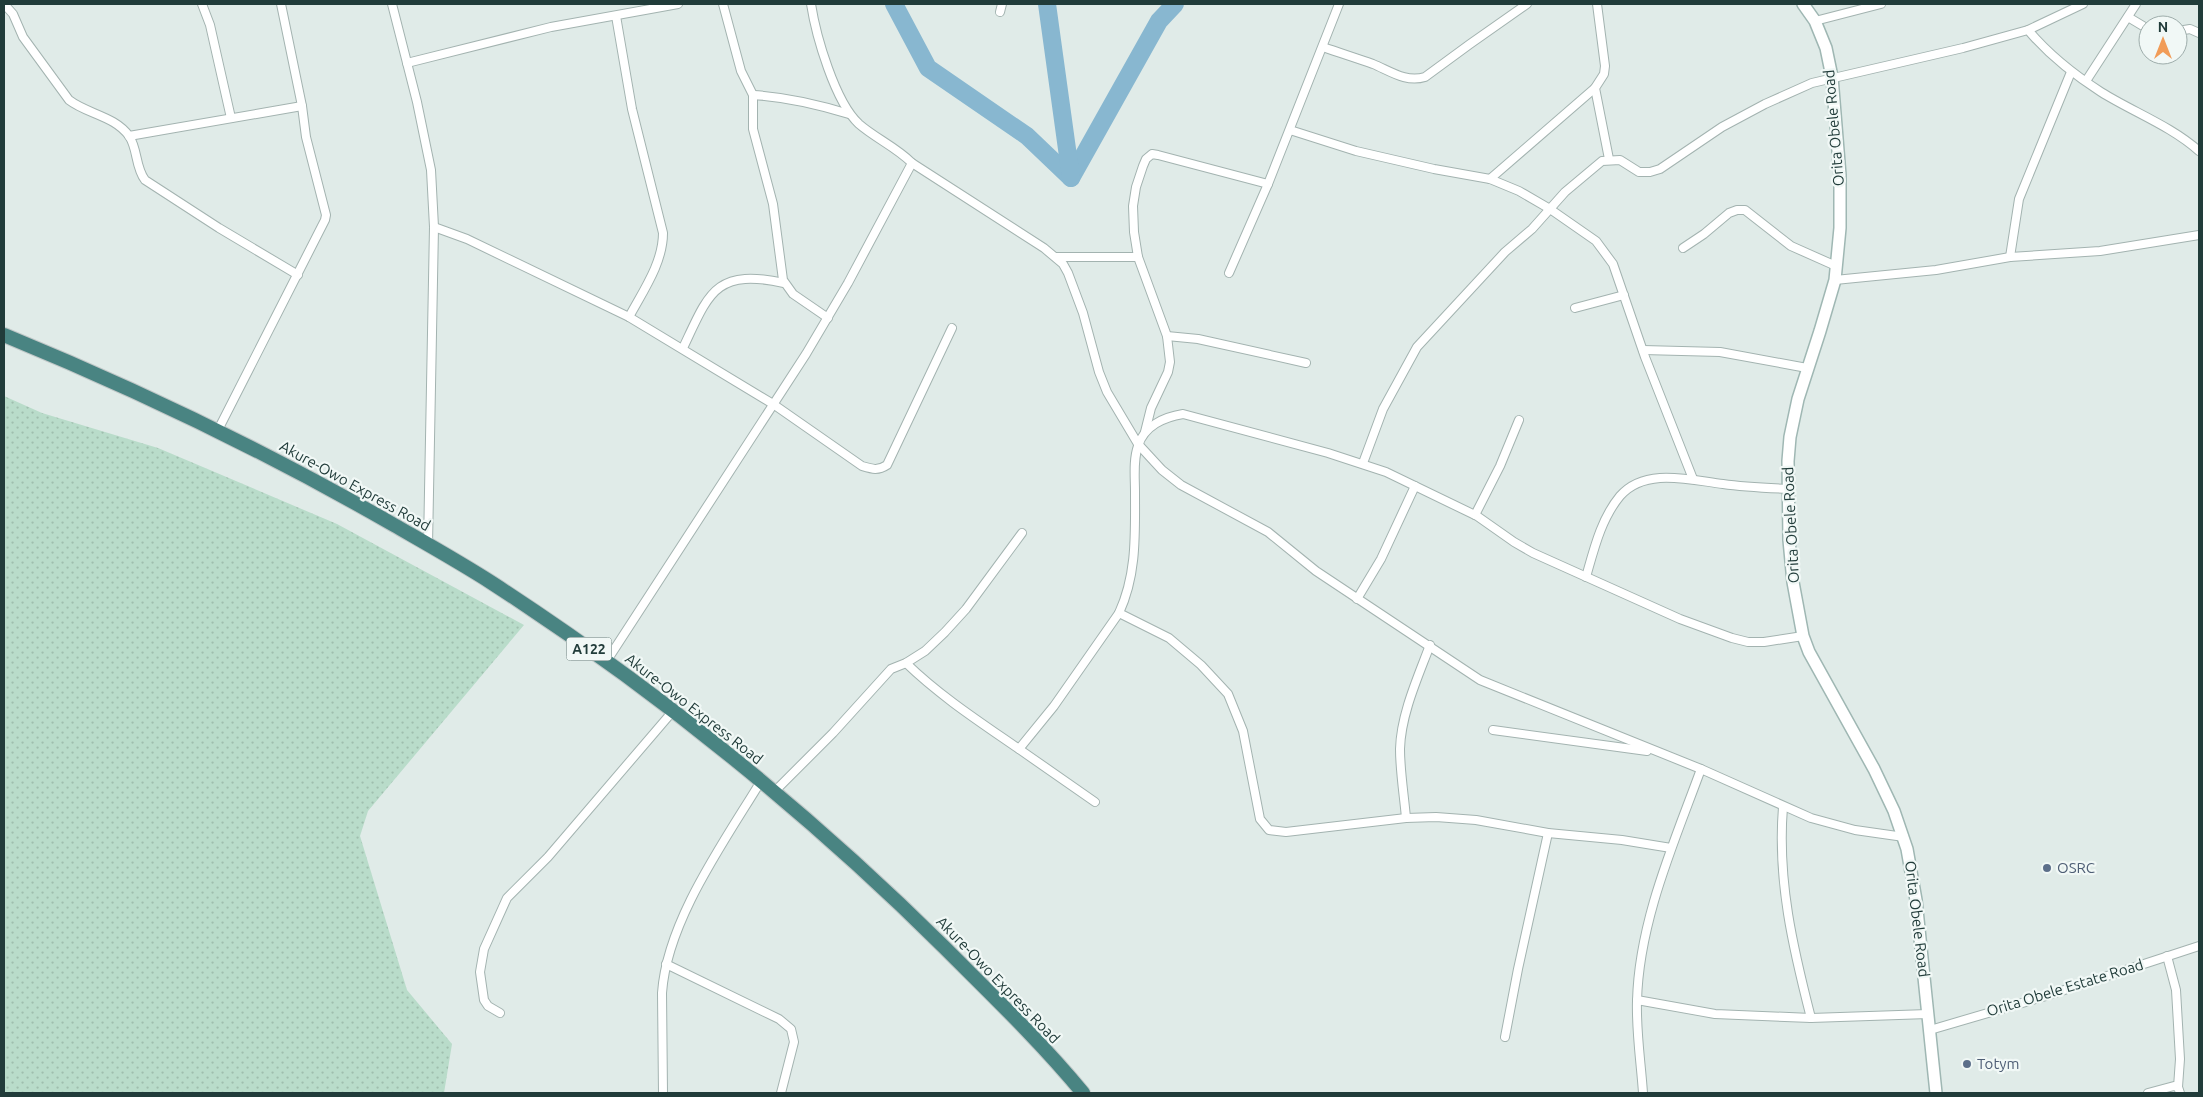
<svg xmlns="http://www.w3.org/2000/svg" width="2203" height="1097" font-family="Ubuntu,sans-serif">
<defs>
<pattern id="grass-dots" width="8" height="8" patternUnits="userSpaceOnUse" patternTransform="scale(1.25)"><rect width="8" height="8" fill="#b9dcca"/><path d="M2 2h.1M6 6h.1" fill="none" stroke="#9fbeae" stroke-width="1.8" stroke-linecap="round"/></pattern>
</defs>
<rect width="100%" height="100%" fill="#e0ebe8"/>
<!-- grass -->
<polygon fill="url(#grass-dots)" points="4,396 42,413 158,448 337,524 524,625 368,811 360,836 407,990 452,1044 444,1093 4,1093"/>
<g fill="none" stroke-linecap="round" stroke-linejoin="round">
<!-- river -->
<g stroke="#88b7d0" stroke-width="18">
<polyline points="894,4 928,68 1027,136 1071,178 1159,21 1175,4"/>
<polyline points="1047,4 1071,178"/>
</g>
<defs>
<g id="minor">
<path d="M 4,4 L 13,14 L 23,37 L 69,100 C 87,114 115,116 129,136 C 138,149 135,167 145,180 L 219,228 L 298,275"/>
<polyline points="202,4 210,25 231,118"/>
<polyline points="392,4 417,102 431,170 434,227 428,545"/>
<polyline points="723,4 741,71 753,95 753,129 773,204 783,280 793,294 828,318"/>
<path d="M 811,4 C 816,36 835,102 859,124 C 875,138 896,147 912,163 L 1044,248 L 1063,264 L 1068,273 L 1083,313 L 1099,372 L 1107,392 L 1138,444 L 1162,470 L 1181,485 L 1268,532 L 1316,571 L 1480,680 L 1701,769 L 1811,818 L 1855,830 L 1904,837"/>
<polyline points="1597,4 1605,66 1604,74 1595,88 1609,159"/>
<polyline points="1000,12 1002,4"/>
<path d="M 616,16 L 632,109 L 663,233 C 663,263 643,291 629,317"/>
<polyline points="2128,17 2148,29"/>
<polyline points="1815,21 1881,4"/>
<polyline points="2028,30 2083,4"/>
<polyline points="2178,31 2190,29 2199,33"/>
<path d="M 1323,47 C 1340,53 1356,58 1373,64 C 1390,71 1406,83 1425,77 L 1470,44 L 1527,4"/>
<polyline points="407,63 551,27 678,4"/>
<polyline points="2086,81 2136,4"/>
<path d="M 753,95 C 787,97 817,104 849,114"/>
<polyline points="1290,130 1356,151 1434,169 1490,179 1519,191 1550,209 1596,241 1613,264 1645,357 1693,479"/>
<polyline points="129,136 302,106"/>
<polyline points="1490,179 1595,88"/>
<path d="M 434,227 L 467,239 L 629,317 L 773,404 L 862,466 C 872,469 878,471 887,465 L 952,328"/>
<polyline points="1683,248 1704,234 1729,213 1737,210 1745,210 1791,246 1836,266"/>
<polyline points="1056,257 1138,257"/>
<polyline points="2010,257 2019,199 2071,72"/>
<polyline points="1229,273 1268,184 1339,4"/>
<polyline points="1835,280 1936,270 2010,257 2100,251 2199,235"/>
<polyline points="1575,308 1624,295"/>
<polyline points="1167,336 1198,339 1306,363"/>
<path d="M 683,348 C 709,293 715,268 784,283"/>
<polyline points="1643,350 1720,352 1807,368"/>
<polyline points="218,430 325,220 326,215 306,137 302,106 281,4"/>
<polyline points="1145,432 1151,408 1168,372 1170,362 1167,336 1138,257 1134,232 1133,206 1136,187 1143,166 1146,159 1152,154 1158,155 1268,184"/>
<path d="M 1363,463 L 1383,409 L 1417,347 L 1505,252 L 1532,229 L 1565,192 L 1602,161 L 1620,160 L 1639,172 L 1650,172 L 1660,169 L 1722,127 L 1765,104 L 1812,83 L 1963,48 L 2028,30 C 2049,55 2073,74 2101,92 C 2133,112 2171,126 2199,151"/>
<polyline points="1475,515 1500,466 1519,420"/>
<path d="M 1586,577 C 1594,549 1601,519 1620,496 C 1645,467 1690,480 1723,484 C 1744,487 1766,488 1788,489"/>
<polyline points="1357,599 1381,559 1415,486"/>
<polyline points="1119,613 1169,638 1201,665 1228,694 1243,731 1260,819 1269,830 1286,832 1406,818 1436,817 1476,820 1548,833 1622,840 1671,848"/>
<polyline points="606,662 806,354 848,283 912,163"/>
<path d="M 906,663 C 940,696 980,722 1019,749 L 1054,706 L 1119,613 C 1137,574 1135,534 1135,492 C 1135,477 1133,460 1138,446 C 1144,426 1164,417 1183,414 L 1328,453 L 1386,472 L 1477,516 L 1514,542 L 1533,553 L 1680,619 L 1732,638 L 1748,642 L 1764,642 L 1803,636"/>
<polyline points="1493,730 1647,751"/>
<polyline points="1019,749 1095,802"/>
<polyline points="774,792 833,733 891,669 906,663 925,651 945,632 966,609 1022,533"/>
<path d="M 1783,807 C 1777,880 1793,948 1811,1018"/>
<path d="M 1406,818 C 1404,795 1400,771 1400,749 C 1401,714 1418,677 1430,645"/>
<polyline points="2167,956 2176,990 2180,1059 2178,1087"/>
<polyline points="666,964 779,1019 791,1029 794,1042 781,1093"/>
<polyline points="1637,1000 1715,1014 1811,1018 1928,1014"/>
<polyline points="500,1013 488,1006 484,1000 480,972 484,949 507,898 548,857 673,711"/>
<polyline points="1930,1030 2046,996 2199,946"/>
<polyline points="1505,1037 1518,969 1548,833"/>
<path d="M 663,1093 L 662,993 C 667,921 724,842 761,781"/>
<path d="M 1643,1093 C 1641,1063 1636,1032 1637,1001 C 1639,921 1674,843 1701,769"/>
<polyline points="2148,1093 2174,1086 2178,1087 2180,1093"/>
</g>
<polyline id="secondary" points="1803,4 1815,21 1826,48 1832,77 1840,175 1840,228 1835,280 1820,331 1798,399 1790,437 1788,461 1789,540 1793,582 1803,636 1809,652 1874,769 1894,811 1907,849 1916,900 1936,1093"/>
<path id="trunk" d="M 4,335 C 138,390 269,453 394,525 C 427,544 461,563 492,583 C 655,689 807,811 945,948 C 992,995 1041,1042 1083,1093"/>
</defs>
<!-- minor casing -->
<use href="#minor" stroke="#a3b3b0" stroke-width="10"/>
<!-- secondary casing -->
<use href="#secondary" stroke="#9fb7b3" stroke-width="14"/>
<!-- trunk casing -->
<use href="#trunk" stroke="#c1c8c8" stroke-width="16"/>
<!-- minor -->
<use href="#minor" stroke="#fff" stroke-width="8"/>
<!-- secondary -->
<use href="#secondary" stroke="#fff" stroke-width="11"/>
<!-- trunk -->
<use href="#trunk" stroke="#498482" stroke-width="14"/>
</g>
<!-- markers -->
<g fill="#5c6f8a" stroke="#f1f8f6" stroke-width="2">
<circle cx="2047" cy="868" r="5"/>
<circle cx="1967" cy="1064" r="5"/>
</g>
<g text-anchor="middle" stroke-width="4.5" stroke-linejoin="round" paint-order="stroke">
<!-- shield labels -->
<rect fill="#f1f8f6" stroke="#5f7472" stroke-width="1" x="566.5" y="637.5" width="45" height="23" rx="4"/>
<g font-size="14" font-weight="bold" fill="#213c3a">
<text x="589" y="654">A122</text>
</g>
<!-- street labels -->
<g font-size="15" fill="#213c3a" stroke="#f1f8f6">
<text transform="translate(1834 128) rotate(-95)" y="5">Orita Obele Road</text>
<text transform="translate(355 486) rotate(29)" y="5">Akure-Owo Express Road</text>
<text transform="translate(1791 525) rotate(-93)" y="5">Orita Obele Road</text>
<text transform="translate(694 709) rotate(38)" y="5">Akure-Owo Express Road</text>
<text transform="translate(1917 919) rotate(83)" y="5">Orita Obele Road</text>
<text transform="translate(998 980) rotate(46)" y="5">Akure-Owo Express Road</text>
<text transform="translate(2065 988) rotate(-17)" y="5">Orita Obele Estate Road</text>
</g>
<!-- service labels -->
<g font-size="15" fill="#4e5e75" stroke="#f1f8f6" text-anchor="start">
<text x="2057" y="873">OSRC</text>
<text x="1977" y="1069">Totym</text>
</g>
</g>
<!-- border -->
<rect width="2203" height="1097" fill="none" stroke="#213c3a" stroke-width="10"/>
<!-- north arrow -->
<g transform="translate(2163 40)"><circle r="24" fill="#f1f8f6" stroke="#9eadab"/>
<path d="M0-4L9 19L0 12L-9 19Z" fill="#f19c58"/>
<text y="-8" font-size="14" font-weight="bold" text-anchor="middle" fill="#213c3a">N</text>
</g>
</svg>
